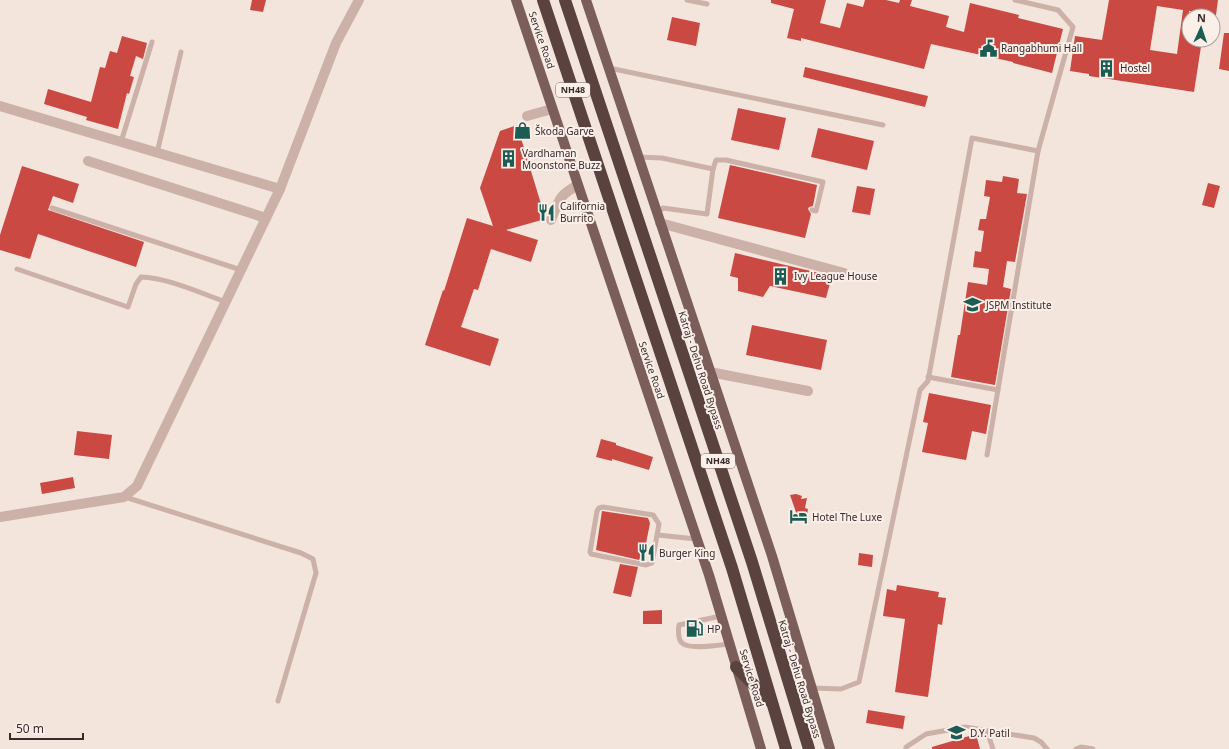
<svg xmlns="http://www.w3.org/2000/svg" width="1229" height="749" font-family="'Noto Sans',sans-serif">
<rect width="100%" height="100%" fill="#f3e4dc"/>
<!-- building -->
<g fill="#ca4a43" fill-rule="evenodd">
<polygon points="252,0 266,0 263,12 250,10"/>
<polygon points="771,0 826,0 820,23 840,28 847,3 863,7 865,0 886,0 899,3 900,0 912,0 910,6 949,16 946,27 964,32 970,3 1019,15 1018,18 1063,29 1052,73 1013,63 1013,62 931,44 924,69 801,38 801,41 787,38 794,9 771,3"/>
<path d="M 1109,0 L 1218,0 L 1216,15 L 1189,11 L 1189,40 L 1202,40 L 1194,92 L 1089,76 L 1089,74 L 1070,71 L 1075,36 L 1102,40 ZM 1157,6 L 1183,10 L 1177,54 L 1150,50 Z"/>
<polygon points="672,17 700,23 696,46 667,40"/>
<polygon points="1224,33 1229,33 1229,71 1219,69"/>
<polygon points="122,36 147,43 143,59 136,56 130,76 134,77 129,94 127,93 118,129 86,120 87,117 44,104 48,89 91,102 100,67 105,68 110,51 117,53"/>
<polygon points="805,67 928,96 925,107 803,77"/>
<polygon points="738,108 786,118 779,150 731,140"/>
<polygon points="517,125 545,217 545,219 506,230 538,240 531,262 491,249 478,290 474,289 461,327 499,339 490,366 425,345 443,290 444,291 467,218 493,226 480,188 500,131"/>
<polygon points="818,128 874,141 867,170 811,157"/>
<polygon points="730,165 817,185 813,206 809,207 808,209 811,214 805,238 718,218"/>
<polygon points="22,166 79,184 73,203 53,196 48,210 144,242 136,267 38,234 30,259 0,250 0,235"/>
<polygon points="1003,176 1019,179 1017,193 1027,194 1015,262 1007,261 1003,287 1011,289 995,385 951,377 958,335 960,335 968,282 987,285 989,269 973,267 975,251 981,252 984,231 978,230 980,219 986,219 990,197 984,196 986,180 1002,182"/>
<polygon points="1208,183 1220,186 1214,208 1202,205"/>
<polygon points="857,186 875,189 870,215 852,212"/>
<polygon points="735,253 832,276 826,298 770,286 763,297 738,291 738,278 730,276"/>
<polygon points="752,325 827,340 821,370 746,355"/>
<polygon points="929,393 991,405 986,434 972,431 966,460 922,452 928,423 923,422"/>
<polygon points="77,431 112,435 109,459 74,455"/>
<polygon points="601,439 616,443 616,445 653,457 649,470 612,459 612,461 596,457"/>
<polygon points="73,477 75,488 42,494 40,483"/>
<polygon points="796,494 802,496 801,499 807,498 805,508 808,509 807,515 798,518 790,495"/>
<polygon points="602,511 648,518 650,523 643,559 640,558 639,560 596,550"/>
<polygon points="859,553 873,555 872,567 858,565"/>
<polygon points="620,564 638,567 631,597 613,593"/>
<polygon points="897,585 939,592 938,597 946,598 942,625 938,624 928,697 895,692 905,619 883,616 887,589 896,591"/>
<polygon points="662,610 662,624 643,624 643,611"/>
<polygon points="868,710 905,716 903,729 866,723"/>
<polygon points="976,734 980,749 932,749 932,747"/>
</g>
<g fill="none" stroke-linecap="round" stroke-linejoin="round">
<!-- lane -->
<g stroke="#ccb1a8" stroke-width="5">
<polyline points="687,0 707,4"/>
<polyline points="609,68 883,125"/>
<polyline points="121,142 152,42"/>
<polyline points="157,153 181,52"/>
<polyline points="638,157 662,158 713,169 716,160 726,160 823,182 816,211 812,210"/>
<polyline points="52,208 241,270"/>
<polyline points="657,213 663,208 707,214 713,169"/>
<path d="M 17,269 L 128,307 L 136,284 L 141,277 C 169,278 200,293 226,302"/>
<polyline points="928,377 998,390"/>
<polyline points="987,455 1038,151"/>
<polyline points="125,497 301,553 313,559 316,573 278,701"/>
<polygon points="603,507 653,515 659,524 652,563 646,565 591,554 590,552 597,511 599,508"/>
<polyline points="658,535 696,539"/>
<path d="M 721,616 L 679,625 C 678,629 678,640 682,643 C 689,650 720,645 729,644"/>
<polyline points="812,688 841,689 859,682 920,390 928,381 972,138 1038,151 1073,27 1058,10 1015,0"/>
<polyline points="987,731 993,749"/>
<polyline points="906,749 906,747 926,734 965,727 1034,738 1041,742 1047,749"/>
<polyline points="1076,749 1081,747 1093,749"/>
</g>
<!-- street -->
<g stroke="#ccb1a8" stroke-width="10">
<polyline points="0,106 280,189"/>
<polyline points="527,116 552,109"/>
<polyline points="88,161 266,218"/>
<path d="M 551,220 C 559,200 559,195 578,185"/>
<polyline points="660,223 844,273"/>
<polyline points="710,372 808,391"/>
<polyline points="0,517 124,497 137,486 280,189 336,43 359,0"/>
</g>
<!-- primary -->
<g stroke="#7b5e59" stroke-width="10">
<polyline points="516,0 709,575 761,749"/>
<polyline points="586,0 772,556 830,749"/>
</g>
<!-- highway -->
<g stroke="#5a423f" stroke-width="12">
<polyline points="543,0 732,568 786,749"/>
<polyline points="565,0 752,562 809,749"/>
<polyline points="736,667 771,702"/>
</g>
</g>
<!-- icons -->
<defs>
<symbol id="civic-bare" viewBox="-9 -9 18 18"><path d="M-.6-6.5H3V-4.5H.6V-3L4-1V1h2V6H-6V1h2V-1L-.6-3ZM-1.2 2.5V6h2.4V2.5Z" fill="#1c5c53" stroke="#faefe9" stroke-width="2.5" paint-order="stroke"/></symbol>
<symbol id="building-bare" viewBox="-9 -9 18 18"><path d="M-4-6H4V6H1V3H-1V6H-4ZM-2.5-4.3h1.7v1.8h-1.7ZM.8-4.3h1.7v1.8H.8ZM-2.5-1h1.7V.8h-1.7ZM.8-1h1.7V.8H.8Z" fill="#1c5c53" stroke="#faefe9" stroke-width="2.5" paint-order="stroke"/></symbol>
<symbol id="shop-bare" viewBox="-9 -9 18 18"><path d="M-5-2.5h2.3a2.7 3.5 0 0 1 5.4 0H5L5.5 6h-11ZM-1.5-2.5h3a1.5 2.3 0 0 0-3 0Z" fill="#1c5c53" stroke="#faefe9" stroke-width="2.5" paint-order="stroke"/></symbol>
<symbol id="restaurant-bare" viewBox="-9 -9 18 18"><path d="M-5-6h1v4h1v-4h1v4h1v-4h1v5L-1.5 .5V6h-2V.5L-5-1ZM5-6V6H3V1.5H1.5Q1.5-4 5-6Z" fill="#1c5c53" stroke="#faefe9" stroke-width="2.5" paint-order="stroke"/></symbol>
<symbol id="university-bare" viewBox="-9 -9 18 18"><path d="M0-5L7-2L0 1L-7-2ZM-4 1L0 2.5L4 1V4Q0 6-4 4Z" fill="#1c5c53" stroke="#faefe9" stroke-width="2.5" paint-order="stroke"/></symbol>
<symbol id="hotel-bare" viewBox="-9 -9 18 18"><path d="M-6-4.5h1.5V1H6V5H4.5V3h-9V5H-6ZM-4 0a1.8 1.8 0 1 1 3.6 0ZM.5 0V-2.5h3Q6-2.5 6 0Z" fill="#1c5c53" stroke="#faefe9" stroke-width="2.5" paint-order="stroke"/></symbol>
<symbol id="fuel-bare" viewBox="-9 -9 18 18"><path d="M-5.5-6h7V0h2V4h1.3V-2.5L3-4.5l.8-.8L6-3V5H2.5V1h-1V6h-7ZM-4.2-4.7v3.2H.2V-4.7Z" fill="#1c5c53" stroke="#faefe9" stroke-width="2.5" paint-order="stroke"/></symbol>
</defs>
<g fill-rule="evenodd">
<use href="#civic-bare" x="976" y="36" width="25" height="25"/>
<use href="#building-bare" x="1094" y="56" width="25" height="25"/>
<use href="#shop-bare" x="510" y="118" width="25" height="25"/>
<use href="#building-bare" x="496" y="146" width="25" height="25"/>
<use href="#restaurant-bare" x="534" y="200" width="25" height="25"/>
<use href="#building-bare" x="768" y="264" width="25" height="25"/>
<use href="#university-bare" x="960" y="292" width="25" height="25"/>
<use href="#hotel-bare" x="786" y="504" width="25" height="25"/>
<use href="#restaurant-bare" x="634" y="540" width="25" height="25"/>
<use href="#fuel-bare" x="682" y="616" width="25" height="25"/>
<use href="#university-bare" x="944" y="720" width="25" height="25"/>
</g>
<g text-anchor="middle" stroke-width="4" stroke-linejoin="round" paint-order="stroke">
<!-- shield labels -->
<g fill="#faefe9" stroke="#726562" stroke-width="1">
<rect x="556" y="83" width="34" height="14" rx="3"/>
<rect x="701" y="454" width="34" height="14" rx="3"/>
</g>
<g font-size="9" font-weight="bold" fill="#382a28">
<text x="573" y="93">NH48</text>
<text x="718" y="464">NH48</text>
</g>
<!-- street labels -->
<g font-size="10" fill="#382a28" stroke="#faefe9">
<text transform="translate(542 40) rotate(71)" y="4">Service Road</text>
<text transform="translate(652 370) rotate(71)" y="4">Service Road</text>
<text transform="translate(701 370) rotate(72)" y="4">Katraj - Dehu Road Bypass</text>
<text transform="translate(752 678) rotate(73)" y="4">Service Road</text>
<text transform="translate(800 679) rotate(73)" y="4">Katraj - Dehu Road Bypass</text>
</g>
<!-- poi labels -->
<g font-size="10" fill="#382a28" stroke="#faefe9" text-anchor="start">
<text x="1001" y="52">Rangabhumi Hall</text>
<text x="1120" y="72">Hostel</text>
<text x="535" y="135">Škoda Garve</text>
<text x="522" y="157">Vardhaman<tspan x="522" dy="12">Moonstone Buzz</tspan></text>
<text x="560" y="210">California<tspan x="560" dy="12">Burrito</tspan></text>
<text x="794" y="280">Ivy League House</text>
<text x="986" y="309">JSPM Institute</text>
<text x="812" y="521">Hotel The Luxe</text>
<text x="659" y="557">Burger King</text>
<text x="707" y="633">HP</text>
<text x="970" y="737">D.Y. Patil</text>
</g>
</g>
<!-- north arrow -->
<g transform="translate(1201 28) rotate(3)"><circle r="19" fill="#faefe9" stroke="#aca09c"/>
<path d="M0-3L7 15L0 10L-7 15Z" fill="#1c5c53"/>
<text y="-6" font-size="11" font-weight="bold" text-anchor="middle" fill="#382a28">N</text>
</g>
<!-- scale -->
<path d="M10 733v6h73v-6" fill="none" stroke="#382a28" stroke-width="2"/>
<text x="16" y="733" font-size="12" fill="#382a28" stroke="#faefe9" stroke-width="3" paint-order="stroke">50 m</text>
</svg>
